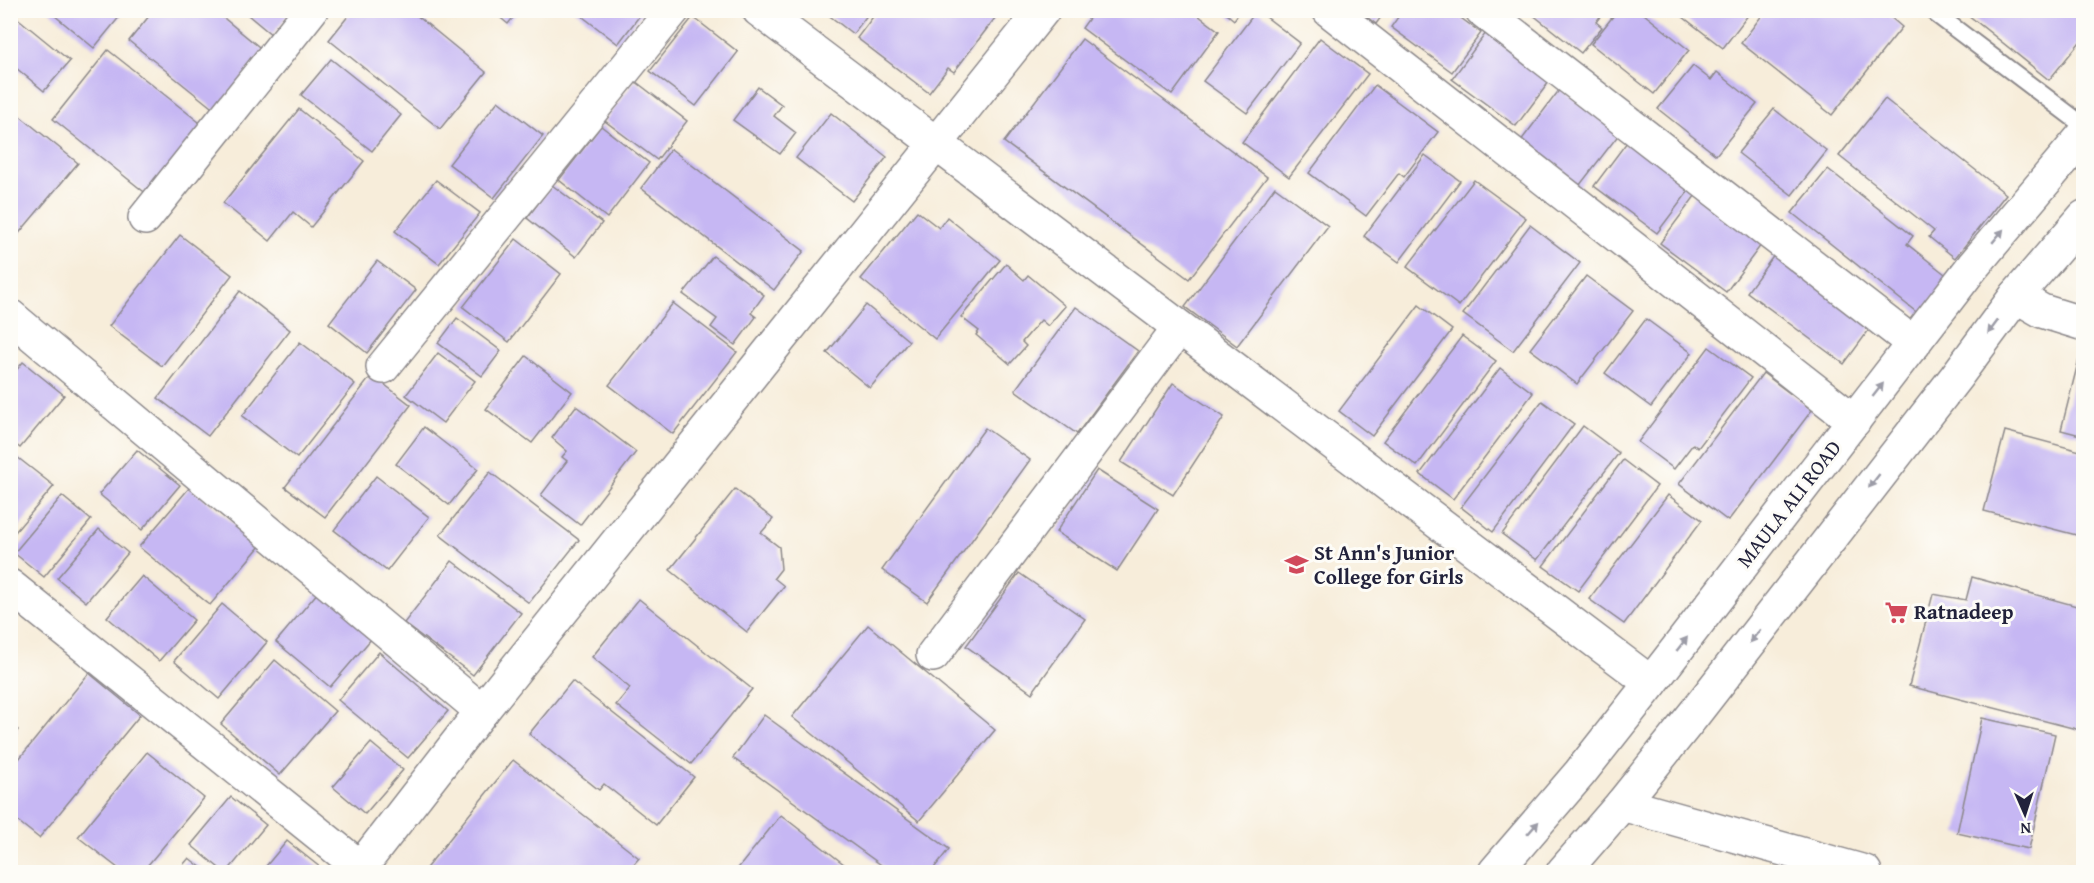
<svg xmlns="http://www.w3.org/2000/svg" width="2094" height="883" font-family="'Gentium Book Plus',serif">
<rect width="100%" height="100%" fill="#fdfcf7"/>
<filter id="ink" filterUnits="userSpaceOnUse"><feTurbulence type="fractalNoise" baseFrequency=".0167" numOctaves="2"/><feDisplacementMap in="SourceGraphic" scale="12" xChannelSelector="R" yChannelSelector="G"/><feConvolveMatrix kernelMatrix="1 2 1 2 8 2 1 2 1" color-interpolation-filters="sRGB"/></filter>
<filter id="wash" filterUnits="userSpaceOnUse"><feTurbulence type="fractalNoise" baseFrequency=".008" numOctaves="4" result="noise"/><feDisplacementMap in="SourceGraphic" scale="24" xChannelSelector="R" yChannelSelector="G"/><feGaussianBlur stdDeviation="1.35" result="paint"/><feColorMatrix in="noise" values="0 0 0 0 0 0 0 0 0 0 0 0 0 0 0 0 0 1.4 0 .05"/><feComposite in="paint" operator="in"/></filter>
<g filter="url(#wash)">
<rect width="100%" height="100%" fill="#f7edda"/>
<g id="blocks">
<!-- building -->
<g fill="#c6b7f3">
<polygon points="48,10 125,10 94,48"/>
<polygon points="154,10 214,10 264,51 216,111 129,41"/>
<polygon points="242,10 291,10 272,35"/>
<polygon points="353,10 410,10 486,72 440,129 329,40"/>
<polygon points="491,10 519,10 508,24"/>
<polygon points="574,10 644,10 618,44"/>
<polygon points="822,10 871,10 853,34"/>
<polygon points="878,10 991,10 989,13 995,18 954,72 948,68 929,93 857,38"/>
<polygon points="1095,10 1191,10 1219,31 1172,95 1082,28"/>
<polygon points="1222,10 1241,10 1234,20"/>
<polygon points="1257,10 1300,43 1247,113 1203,81"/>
<polygon points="1358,10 1386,10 1376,24"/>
<polygon points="1403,10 1450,10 1481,33 1452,72 1391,27"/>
<polygon points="1527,10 1605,10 1596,22 1602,27 1581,53"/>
<polygon points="1618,10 1639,10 1689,50 1654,94 1591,44"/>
<polygon points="1680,10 1752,10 1723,48 1678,13"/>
<polygon points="1766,10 1882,10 1902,27 1832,115 1741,43"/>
<polygon points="1962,10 2084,10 2084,37 2049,80"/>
<polygon points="10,12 70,61 44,91 10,63"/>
<polygon points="693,17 738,52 696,106 650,71"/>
<polygon points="1491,26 1552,78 1516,126 1452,79"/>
<polygon points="1320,38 1368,74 1289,177 1242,142"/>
<polygon points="1082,39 1267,177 1189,279 1004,142"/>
<polygon points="108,50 204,126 148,195 53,119"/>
<polygon points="331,59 401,115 372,151 301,95"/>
<polygon points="1693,66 1711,80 1717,72 1757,104 1716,155 1658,109"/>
<polygon points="635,81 687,121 657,160 605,121"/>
<polygon points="1375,85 1438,132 1404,177 1399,173 1366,216 1309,173"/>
<polygon points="758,87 782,105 774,116 796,133 780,154 733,120"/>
<polygon points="1560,89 1620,133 1576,190 1517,146"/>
<polygon points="1885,99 2006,194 1955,258 1929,237 1934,231 1839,156"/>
<polygon points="498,101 543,136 494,198 449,164"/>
<polygon points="10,108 78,163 10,244"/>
<polygon points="299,109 364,161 311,227 293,212 270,241 223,203"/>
<polygon points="1774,109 1827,151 1792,195 1738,153"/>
<polygon points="831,113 887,157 852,201 796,158"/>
<polygon points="601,126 649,163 607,218 559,180"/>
<polygon points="1630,138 1694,184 1657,233 1594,186"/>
<polygon points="671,149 804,251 774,290 641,188"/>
<polygon points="1425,155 1460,181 1399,262 1364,236"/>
<polygon points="1828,169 1913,236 1907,244 1950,278 1920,315 1792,213"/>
<polygon points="436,180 480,213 439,264 395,231"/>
<polygon points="1474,180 1526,218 1459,306 1407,267"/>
<polygon points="552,185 602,223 576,257 527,218"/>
<polygon points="1275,187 1328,226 1237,346 1185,307"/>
<polygon points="1701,188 1767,237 1726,292 1660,243"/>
<polygon points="917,211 939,228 947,217 1000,260 935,339 861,279"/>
<polygon points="1530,225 1580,263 1513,351 1463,314"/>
<polygon points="180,235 232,275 162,366 109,326"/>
<polygon points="516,239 561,274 509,342 463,307"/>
<polygon points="1780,247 1877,319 1844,364 1747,292"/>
<polygon points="713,256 764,295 751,313 756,317 735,345 711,327 717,319 683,294"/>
<polygon points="377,261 416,290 367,353 329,323"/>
<polygon points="1006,264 1024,280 1028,275 1065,306 1048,326 1041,320 1022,342 1026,346 1010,364 976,335 979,331 961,317"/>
<polygon points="1586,276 1633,311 1577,384 1530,349"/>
<polygon points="240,291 290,330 208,436 158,398"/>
<polygon points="673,303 737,352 673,434 609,385"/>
<polygon points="866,305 909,341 870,388 827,353"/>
<polygon points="1419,305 1452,330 1372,436 1339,411"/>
<polygon points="1076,307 1138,351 1077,434 1015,390"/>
<polygon points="457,318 501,351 482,376 438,343"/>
<polygon points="1646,319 1692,353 1651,407 1605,373"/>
<polygon points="1462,336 1496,361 1417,466 1383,441"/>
<polygon points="300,342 355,384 297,458 242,416"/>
<polygon points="1709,347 1751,378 1698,448 1693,444 1674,469 1638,442"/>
<polygon points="438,353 475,381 443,423 406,395"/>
<polygon points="526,356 572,392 532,443 486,409"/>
<polygon points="2079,359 2084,360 2084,436 2061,430"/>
<polygon points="23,362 64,395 20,448 10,440 10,378"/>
<polygon points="1500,368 1533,393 1453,499 1420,474"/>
<polygon points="1763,373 1812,410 1728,521 1679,484"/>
<polygon points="372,375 411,405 325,517 285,487"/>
<polygon points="1173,383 1224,417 1173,495 1121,462"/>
<polygon points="1542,401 1574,424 1493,532 1461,507"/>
<polygon points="576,406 636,452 580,525 541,495 567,461 562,457 567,451 552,438"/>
<polygon points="1583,426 1619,453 1537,560 1502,534"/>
<polygon points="424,427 478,469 449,505 396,464"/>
<polygon points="985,428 1030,460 927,602 882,570"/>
<polygon points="2005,431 2084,452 2084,537 1984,511"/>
<polygon points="137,450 180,485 142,530 99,494"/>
<polygon points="17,457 54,486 10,538 10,465"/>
<polygon points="1623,460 1657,486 1578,591 1543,566"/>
<polygon points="1097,470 1158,509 1117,571 1056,532"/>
<polygon points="490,472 579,540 529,603 440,535"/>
<polygon points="376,476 429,517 387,571 334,530"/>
<polygon points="190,487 260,546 210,605 139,547"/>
<polygon points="735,489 773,519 761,533 779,547 781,569 774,578 784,586 747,632 670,570"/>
<polygon points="1668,495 1702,520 1624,624 1589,599"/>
<polygon points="62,496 91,520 44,577 14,553"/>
<polygon points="99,529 128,553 86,602 57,578"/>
<polygon points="452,561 521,613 473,675 404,623"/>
<polygon points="1019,573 1085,619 1032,693 966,646"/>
<polygon points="142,576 194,620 159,661 107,617"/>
<polygon points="1972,577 2084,608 2084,731 1909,686 1933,594 1966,600"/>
<polygon points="324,585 378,631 330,687 276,642"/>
<polygon points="639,599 752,689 691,764 616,705 630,688 592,657"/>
<polygon points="222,604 267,642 219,699 174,661"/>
<polygon points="868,625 995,730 919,821 792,717"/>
<polygon points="379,652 448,711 408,758 338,700"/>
<polygon points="275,660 335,711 280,775 221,724"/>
<polygon points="89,673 140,715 39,838 10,815 10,770"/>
<polygon points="572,681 694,777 656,825 604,784 599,790 529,734"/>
<polygon points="764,715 949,849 931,872 891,872 733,758"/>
<polygon points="1982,718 2055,734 2029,849 1957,833"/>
<polygon points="10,725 18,730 10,741"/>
<polygon points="371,743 403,770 365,814 333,787"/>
<polygon points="147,752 204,798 142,872 123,872 78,837"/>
<polygon points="513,760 639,858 627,872 423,872"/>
<polygon points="231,797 266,825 227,872 224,872 191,845"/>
<polygon points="781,815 854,872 735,872"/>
<polygon points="287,841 326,872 261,872"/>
<polygon points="189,858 207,872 177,872"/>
</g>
</g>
</g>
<g filter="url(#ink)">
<use href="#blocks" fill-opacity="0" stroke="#8c888a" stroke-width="1.5"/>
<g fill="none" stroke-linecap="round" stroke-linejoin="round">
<defs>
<polyline id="service" points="1936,14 2084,126"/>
<g id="minor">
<polyline points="759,10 1651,683"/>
<polyline points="1329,10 1854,421"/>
<polyline points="1482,10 1914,344"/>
<polyline points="145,218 311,10"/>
<polyline points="2016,296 2042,311 2084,324"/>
<polyline points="10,316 482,711"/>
<polyline points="383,367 673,10"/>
<polyline points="10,586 361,868"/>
<polyline points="933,655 1179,328"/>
<polyline points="1622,804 1865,872"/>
<polyline points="357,872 482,711 1043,10"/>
</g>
<g id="primary">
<polyline points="1495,872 1580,773 1651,683 1973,266 2084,135"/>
<polyline points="1563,872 1622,804 1695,713 1956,377 2016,296 2084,217"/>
</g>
</defs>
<!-- service casing -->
<use href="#service" stroke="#8c888a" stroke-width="20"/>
<!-- minor casing -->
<use href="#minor" stroke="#8c888a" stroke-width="36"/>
<!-- primary casing -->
<use href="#primary" stroke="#8c888a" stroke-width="36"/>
<!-- service -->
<use href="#service" stroke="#fff" stroke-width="16"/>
<!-- minor -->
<use href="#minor" stroke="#fff" stroke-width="33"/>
<!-- primary -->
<use href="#primary" stroke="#fff" stroke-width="33"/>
</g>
<!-- one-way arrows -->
<defs><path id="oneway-solid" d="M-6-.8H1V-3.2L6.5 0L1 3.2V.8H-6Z" transform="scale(1.5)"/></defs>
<g fill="#9c9ca7">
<use href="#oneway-solid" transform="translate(1998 236) rotate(-50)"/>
<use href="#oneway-solid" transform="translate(1993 327) rotate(127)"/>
<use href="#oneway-solid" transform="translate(1878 390) rotate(-52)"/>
<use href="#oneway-solid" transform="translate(1874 481) rotate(128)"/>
<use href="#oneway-solid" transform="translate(1755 636) rotate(128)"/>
<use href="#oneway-solid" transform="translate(1682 644) rotate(-52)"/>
<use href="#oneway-solid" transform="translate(1533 828) rotate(-49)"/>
</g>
</g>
<!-- icons -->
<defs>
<symbol id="university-bare" viewBox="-9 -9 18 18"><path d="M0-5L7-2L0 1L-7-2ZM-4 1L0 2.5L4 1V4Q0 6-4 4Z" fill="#d1495b" stroke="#fdfcf7" stroke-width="2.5" paint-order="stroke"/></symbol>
<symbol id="supermarket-bare" viewBox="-9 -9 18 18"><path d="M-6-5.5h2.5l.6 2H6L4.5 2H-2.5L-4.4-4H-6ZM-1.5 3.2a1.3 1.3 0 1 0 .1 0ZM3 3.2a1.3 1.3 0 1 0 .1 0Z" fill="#d1495b" stroke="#fdfcf7" stroke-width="2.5" paint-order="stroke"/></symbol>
</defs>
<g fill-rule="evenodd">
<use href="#university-bare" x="1280" y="548" width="33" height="33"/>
<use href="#supermarket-bare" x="1880" y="596" width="33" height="33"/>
</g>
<g text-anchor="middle" stroke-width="6" stroke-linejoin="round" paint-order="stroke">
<!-- street labels -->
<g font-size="21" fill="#22223b" stroke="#fdfcf7">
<text transform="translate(1789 504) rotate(-52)" y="7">MAULA ALI ROAD</text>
</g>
<!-- poi labels -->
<g font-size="21" font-weight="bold" fill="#22223b" stroke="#fdfcf7" text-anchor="start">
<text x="1314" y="560">St Ann's Junior<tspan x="1314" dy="24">College for Girls</tspan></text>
<text x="1914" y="619">Ratnadeep</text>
</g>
</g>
<!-- margin -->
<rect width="2094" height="883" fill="none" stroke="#fdfcf7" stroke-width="36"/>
<!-- north arrow -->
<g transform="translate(2025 814) rotate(177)" stroke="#fdfcf7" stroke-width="4.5" paint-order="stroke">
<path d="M0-4.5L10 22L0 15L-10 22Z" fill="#22223b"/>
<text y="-9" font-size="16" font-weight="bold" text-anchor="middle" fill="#22223b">N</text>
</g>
</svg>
